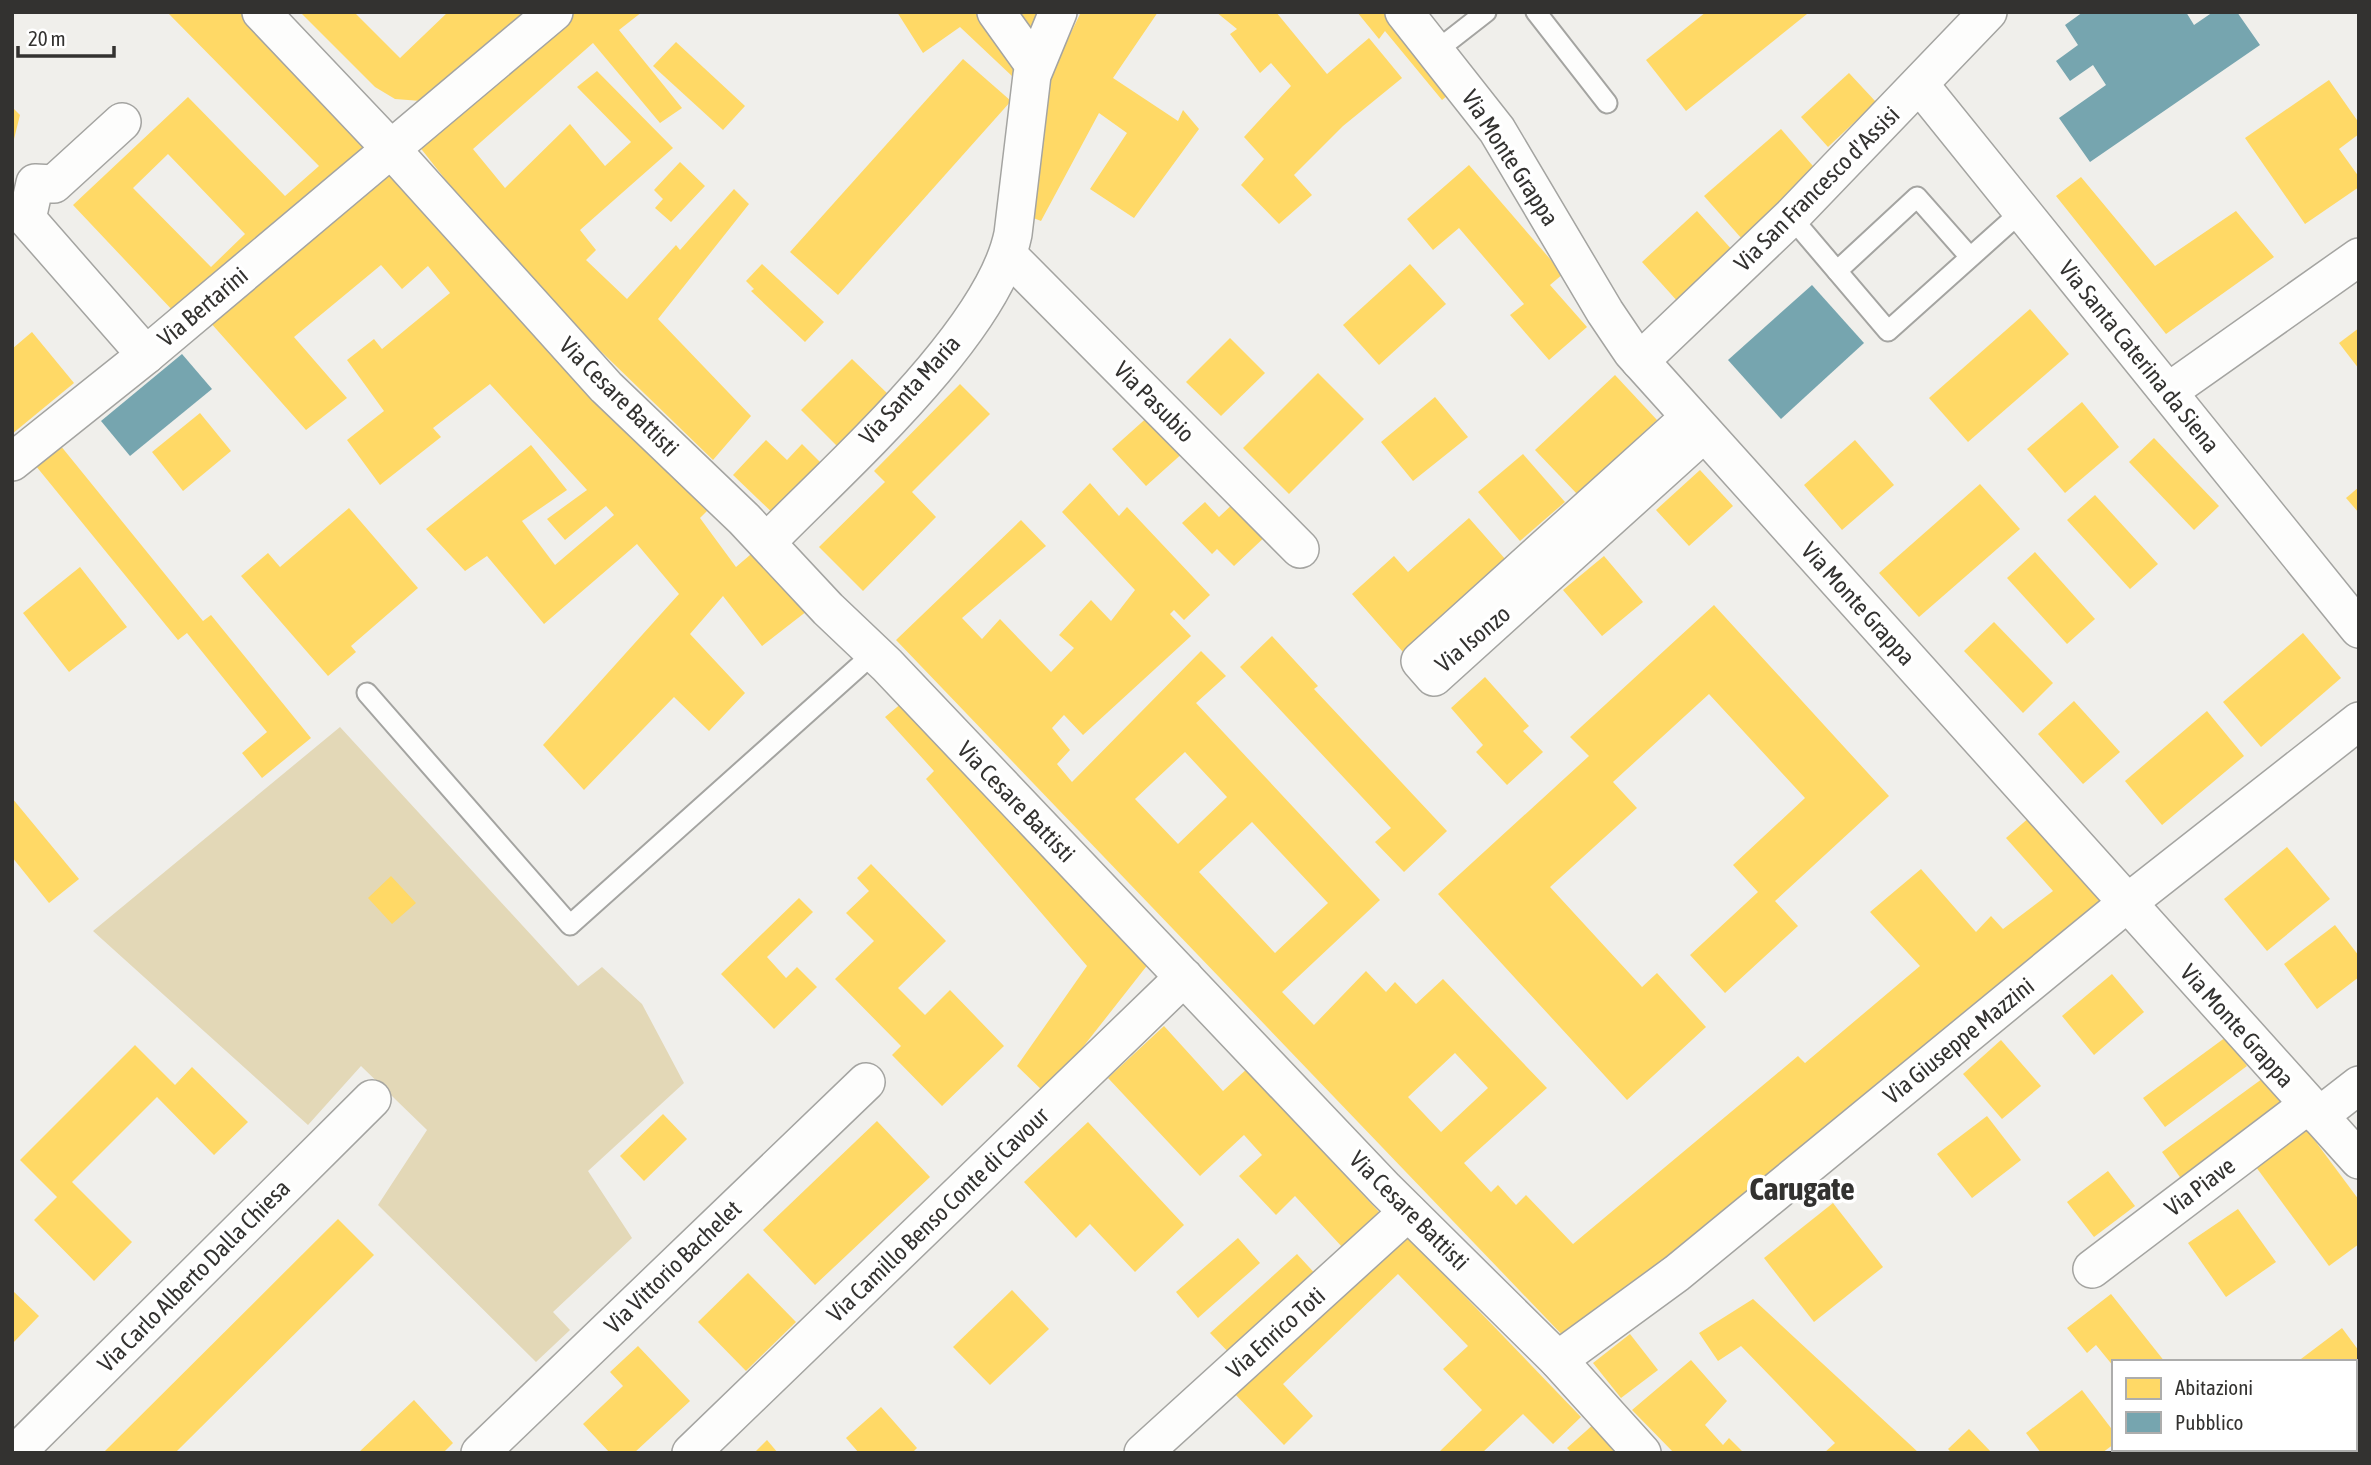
<svg xmlns="http://www.w3.org/2000/svg" width="2371" height="1465" font-family="'Asap Condensed',sans-serif">
<rect width="100%" height="100%" fill="#f0efeb"/>
<!-- green -->
<polygon fill="#e3d8b7" points="340,727 578,986 602,967 642,1004 684,1083 588,1171 632,1238 553,1312 570,1330 536,1362 378,1205 427,1130 361,1066 308,1125 93,931"/>
<!-- homes -->
<g fill="#ffd966" fill-rule="evenodd">
<path d="M 167,12 L 241,12 L 372,146 L 175,313 L 73,205 L 188,97 L 285,196 L 319,166 ZM 168,154 L 245,234 L 211,267 L 133,188 Z"/>
<polygon points="300,12 354,12 400,58 448,12 538,12 434,102 395,99 375,87"/>
<polygon points="564,12 642,12 619,30 682,108 660,123 593,43 473,149 505,188 570,124 605,166 631,142 577,87 597,71 673,148 580,230 596,250 586,260 627,299 676,245 680,250 734,189 749,204 658,319 751,416 713,460 515,268 415,141"/>
<polygon points="897,12 984,12 1020,53 1013,77 960,27 923,53"/>
<polygon points="1008,12 1048,12 1035,39"/>
<polygon points="1081,12 1158,12 1113,78 1178,121 1183,110 1199,129 1134,218 1090,189 1127,133 1099,113 1041,221 1023,214 1048,80"/>
<polygon points="1216,12 1276,12 1327,74 1369,38 1402,78 1343,126 1294,175 1312,195 1279,224 1241,185 1264,159 1244,137 1291,86 1271,63 1260,73 1230,34 1237,29"/>
<polygon points="1357,12 1400,12 1459,86 1442,100 1385,31 1379,39"/>
<polygon points="1706,12 1805,12 1807,14 1686,111 1646,60"/>
<polygon points="676,42 745,106 723,130 653,66"/>
<polygon points="963,59 1011,101 838,295 790,252"/>
<polygon points="1849,73 1876,102 1828,147 1801,117"/>
<polygon points="2329,80 2359,123 2359,134 2339,149 2359,177 2359,187 2305,224 2245,138"/>
<polygon points="12,107 20,115 13,143 12,143"/>
<polygon points="1781,129 1819,173 1742,239 1704,196"/>
<polygon points="680,162 705,186 671,222 655,208 663,199 654,190"/>
<polygon points="1469,165 1563,274 1550,285 1587,327 1549,360 1510,315 1524,304 1459,228 1433,250 1407,219"/>
<polygon points="397,167 519,306 708,510 700,518 736,567 757,549 807,611 762,646 723,596 690,634 745,693 709,731 674,697 584,790 543,745 679,594 637,544 544,624 487,556 465,571 426,529 531,445 567,490 522,521 555,565 614,515 606,506 565,540 547,519 587,490 490,384 433,428 441,437 380,485 347,440 384,411 347,360 374,339 382,349 450,293 428,266 402,289 381,265 294,337 347,398 306,430 209,321"/>
<polygon points="2081,177 2155,266 2236,211 2274,257 2166,334 2056,196"/>
<polygon points="1697,211 1734,252 1679,303 1642,262"/>
<polygon points="762,264 824,322 805,342 751,291 754,289 746,281"/>
<polygon points="1410,264 1446,304 1379,365 1343,325"/>
<polygon points="2030,309 2069,354 1968,442 1929,398"/>
<polygon points="2359,328 2359,369 2339,343"/>
<polygon points="32,332 74,383 12,434 12,349"/>
<polygon points="1230,338 1265,373 1221,416 1186,382"/>
<polygon points="852,359 891,397 840,449 801,410"/>
<polygon points="1318,373 1364,419 1289,494 1243,448"/>
<polygon points="1615,375 1657,420 1578,495 1535,450"/>
<polygon points="960,384 990,414 912,492 936,517 863,591 819,547 885,482 874,471"/>
<polygon points="1435,397 1468,437 1413,481 1381,442"/>
<polygon points="2082,402 2119,447 2065,493 2027,449"/>
<polygon points="200,413 231,451 183,491 152,452"/>
<polygon points="1151,414 1185,451 1146,486 1112,449"/>
<polygon points="2154,438 2219,506 2194,530 2129,462"/>
<polygon points="56,440 203,621 211,615 311,738 262,778 242,753 267,732 187,633 178,640 31,460"/>
<polygon points="766,440 787,460 802,444 827,469 779,519 733,475"/>
<polygon points="1855,440 1894,485 1842,530 1804,485"/>
<polygon points="1523,454 1565,502 1520,541 1478,492"/>
<polygon points="1700,470 1733,506 1689,546 1656,510"/>
<path d="M 1090,483 L 1119,516 L 1127,507 L 1210,595 L 1184,620 L 1174,610 L 1170,614 L 1191,636 L 1083,735 L 1064,715 L 1052,728 L 1070,750 L 1057,764 L 1072,782 L 1201,651 L 1226,676 L 1196,703 L 1380,900 L 1282,992 L 1314,1025 L 1366,971 L 1386,992 L 1395,982 L 1416,1004 L 1443,979 L 1547,1088 L 1464,1163 L 1491,1192 L 1498,1185 L 1516,1205 L 1526,1195 L 1573,1244 L 1798,1056 L 1805,1063 L 1920,966 L 1870,912 L 1921,869 L 1976,932 L 1991,916 L 2003,929 L 2053,891 L 2006,838 L 2031,816 L 2105,900 L 1568,1341 L 896,640 L 1021,520 L 1046,546 L 962,618 L 982,639 L 1000,619 L 1051,672 L 1074,648 L 1059,635 L 1091,600 L 1111,621 L 1135,590 L 1062,512 ZM 1185,752 L 1227,797 L 1178,844 L 1135,799 ZM 1252,822 L 1328,903 L 1275,953 L 1199,872 ZM 1455,1053 L 1488,1088 L 1441,1132 L 1408,1097 Z"/>
<polygon points="1980,484 2020,529 1919,617 1879,573"/>
<polygon points="2359,487 2359,513 2346,498"/>
<polygon points="2095,495 2158,564 2130,589 2067,520"/>
<polygon points="1237,500 1269,533 1234,566 1217,549 1212,554 1182,523 1205,502 1219,517"/>
<polygon points="349,508 418,588 351,646 356,652 328,676 241,576 268,553 280,567"/>
<polygon points="1469,518 1506,560 1403,652 1352,594 1394,556 1408,572"/>
<polygon points="2035,552 2095,619 2067,644 2007,578"/>
<polygon points="1604,556 1643,602 1602,636 1563,590"/>
<polygon points="80,567 127,627 69,672 23,613"/>
<polygon points="1714,605 1889,796 1775,901 1798,926 1725,993 1690,955 1758,892 1733,865 1805,798 1709,694 1613,782 1637,808 1550,887 1642,987 1657,973 1706,1027 1627,1100 1438,894 1589,756 1570,737"/>
<polygon points="1994,622 2053,683 2023,713 1964,651"/>
<polygon points="2303,633 2341,678 2261,747 2223,702"/>
<polygon points="1272,636 1318,686 1314,689 1447,831 1404,872 1375,842 1391,828 1240,667"/>
<polygon points="1485,677 1529,726 1523,731 1543,752 1507,785 1476,752 1483,745 1451,708"/>
<polygon points="908,698 1153,958 1046,1094 1017,1066 1087,966 926,779 934,771 885,717"/>
<polygon points="2074,701 2120,752 2083,784 2038,734"/>
<polygon points="2207,711 2244,756 2162,825 2125,781"/>
<polygon points="12,798 79,879 49,903 12,857"/>
<polygon points="2287,847 2330,899 2267,951 2224,899"/>
<polygon points="871,864 946,941 898,988 925,1015 950,990 1004,1046 942,1106 892,1055 901,1046 835,979 874,941 846,913 869,891 857,878"/>
<polygon points="391,876 416,903 392,924 368,898"/>
<polygon points="799,898 813,912 767,957 786,978 797,967 817,987 774,1029 721,974"/>
<polygon points="2335,925 2359,956 2359,977 2317,1009 2284,964"/>
<polygon points="2112,974 2144,1012 2094,1055 2062,1016"/>
<polygon points="1164,1026 1223,1091 1250,1066 1332,1153 1329,1158 1380,1213 1343,1248 1295,1196 1276,1215 1239,1176 1262,1155 1244,1135 1200,1176 1108,1078"/>
<polygon points="2226,1037 2247,1066 2165,1127 2143,1098"/>
<polygon points="2001,1040 2041,1086 2002,1119 1963,1074"/>
<polygon points="135,1045 175,1085 192,1067 248,1122 214,1155 157,1097 72,1182 132,1242 94,1281 34,1220 57,1197 20,1160"/>
<polygon points="2266,1076 2286,1104 2182,1180 2162,1152"/>
<polygon points="663,1114 687,1139 644,1181 620,1156"/>
<polygon points="1987,1116 2021,1160 1972,1198 1937,1154"/>
<polygon points="877,1121 930,1177 815,1285 763,1230"/>
<polygon points="1088,1122 1184,1225 1135,1272 1090,1224 1076,1238 1024,1182"/>
<polygon points="2307,1130 2359,1200 2359,1244 2329,1266 2256,1167"/>
<polygon points="2108,1171 2135,1206 2094,1237 2067,1202"/>
<polygon points="1833,1203 1883,1267 1814,1322 1764,1258"/>
<polygon points="2238,1209 2276,1262 2226,1297 2188,1243"/>
<polygon points="338,1219 374,1255 175,1453 103,1453"/>
<polygon points="1400,1229 1581,1417 1553,1444 1523,1414 1482,1453 1438,1453 1482,1410 1443,1369 1468,1346 1398,1274 1283,1384 1313,1416 1284,1445 1232,1391"/>
<polygon points="1238,1238 1260,1263 1198,1318 1176,1292"/>
<polygon points="1297,1254 1320,1279 1234,1358 1210,1333"/>
<polygon points="748,1273 796,1322 746,1371 698,1322"/>
<polygon points="12,1290 39,1316 12,1344"/>
<polygon points="1012,1290 1049,1329 990,1385 953,1347"/>
<polygon points="2111,1294 2165,1362 2114,1362 2114,1367 2096,1345 2087,1353 2067,1328"/>
<polygon points="1753,1299 1919,1453 1824,1453 1835,1443 1741,1346 1718,1361 1699,1333"/>
<polygon points="2342,1328 2359,1351 2359,1381 2355,1384 2355,1362 2297,1362"/>
<polygon points="1630,1334 1658,1370 1621,1398 1593,1363"/>
<polygon points="638,1346 690,1401 634,1453 610,1453 583,1424 623,1386 610,1372"/>
<polygon points="1691,1360 1727,1401 1705,1425 1723,1445 1729,1438 1744,1453 1674,1453 1632,1410"/>
<polygon points="2082,1390 2114,1432 2114,1444 2102,1453 2041,1453 2026,1433"/>
<polygon points="414,1400 453,1443 443,1453 358,1453"/>
<polygon points="881,1407 917,1448 912,1453 859,1453 846,1438"/>
<polygon points="1595,1423 1622,1453 1572,1453 1567,1448"/>
<polygon points="1969,1429 1992,1453 1952,1453 1948,1449"/>
<polygon points="767,1440 778,1453 754,1453"/>
<polygon points="2188,1449 2252,1449 2254,1453 2184,1453"/>
</g>
<!-- public -->
<g fill="#76a5af">
<polygon points="2083,12 2186,12 2194,25 2213,12 2237,12 2260,45 2090,162 2059,118 2106,85 2093,65 2070,81 2056,61 2078,45 2065,25"/>
<polygon points="1812,285 1864,343 1781,419 1728,360"/>
<polygon points="182,354 212,389 130,456 101,421"/>
</g>
<g fill="none" stroke-linecap="round" stroke-linejoin="round">
<defs>
<g id="lane">
<polyline points="1536,12 1607,103"/>
<polyline points="1436,51 1486,12"/>
<polyline points="1791,217 1888,331 2022,211"/>
<polyline points="1837,271 1917,197 1970,257"/>
<polyline points="367,693 570,925 874,653"/>
</g>
<g id="street">
<polyline points="261,12 392,150 606,387 744,519 828,609 887,665 1385,1189 1558,1360 1642,1453"/>
<polyline points="996,12 1034,65"/>
<polyline points="1404,12 1497,130 1605,312 1632,352 2359,1160"/>
<polyline points="1920,85 2359,629"/>
<polyline points="122,122 54,184 35,183 27,219 146,355"/>
<polyline points="1008,255 1300,549"/>
<polyline points="1640,361 1791,217 1988,12"/>
<polyline points="2168,392 2359,257"/>
<polyline points="1690,417 1420,661 1434,677 1704,433"/>
<polyline points="12,462 146,355 554,12"/>
<path d="M 767,542 C 838,469 993,333 1013,234 L 1032,75 L 1058,12"/>
<polyline points="2319,1116 2359,1085"/>
<polyline points="2092,1269 2308,1105"/>
<polyline points="1558,1360 1677,1273 2126,904 2359,721"/>
<polyline points="2355,1422 2359,1419"/>
<polyline points="16,1453 372,1099"/>
<polyline points="480,1453 866,1082"/>
<polyline points="691,1453 1184,977"/>
<polyline points="1143,1453 1408,1212"/>
<polyline points="2315,1453 2320,1449"/>
</g>
</defs>
<!-- lane casing -->
<use href="#lane" stroke="#a4a4a1" stroke-width="23"/>
<!-- street casing -->
<use href="#street" stroke="#a4a4a1" stroke-width="40"/>
<!-- lane -->
<use href="#lane" stroke="#fdfdfc" stroke-width="19"/>
<!-- street -->
<use href="#street" stroke="#fdfdfc" stroke-width="37"/>
</g>
<g text-anchor="middle" stroke-width="7" stroke-linejoin="round" paint-order="stroke">
<!-- street labels -->
<g font-size="24" fill="#333230" stroke="#fff">
<text transform="translate(1510 158) rotate(57)" y="8">Via Monte Grappa</text>
<text transform="translate(1817 189) rotate(-45)" y="8">Via San Francesco d'Assisi</text>
<text transform="translate(203 307) rotate(-40)" y="8">Via Bertarini</text>
<text transform="translate(2139 357) rotate(51)" y="8">Via Santa Caterina da Siena</text>
<text transform="translate(910 390) rotate(-48)" y="8">Via Santa Maria</text>
<text transform="translate(619 397) rotate(45)" y="8">Via Cesare Battisti</text>
<text transform="translate(1154 402) rotate(45)" y="8">Via Pasubio</text>
<text transform="translate(1858 604) rotate(48)" y="8">Via Monte Grappa</text>
<text transform="translate(1473 639) rotate(-40)" y="8">Via Isonzo</text>
<text transform="translate(1016 802) rotate(46)" y="8">Via Cesare Battisti</text>
<text transform="translate(2237 1026) rotate(48)" y="8">Via Monte Grappa</text>
<text transform="translate(1959 1041) rotate(-39)" y="8">Via Giuseppe Mazzini</text>
<text transform="translate(2200 1187) rotate(-37)" y="8">Via Piave</text>
<text transform="translate(1409 1211) rotate(45)" y="8">Via Cesare Battisti</text>
<text transform="translate(938 1215) rotate(-44)" y="8">Via Camillo Benso Conte di Cavour</text>
<text transform="translate(673 1267) rotate(-44)" y="8">Via Vittorio Bachelet</text>
<text transform="translate(194 1276) rotate(-45)" y="8">Via Carlo Alberto Dalla Chiesa</text>
<text transform="translate(1276 1333) rotate(-42)" y="8">Via Enrico Toti</text>
</g>
<!-- district labels -->
<g font-size="32" font-weight="bold" fill="#333230" stroke="#fff">
<text x="1802" y="1200">Carugate</text>
</g>
</g>
<!-- border -->
<rect width="2371" height="1465" fill="none" stroke="#333230" stroke-width="28"/>
<!-- legend -->
<rect x="2112" y="1360" width="245" height="91" fill="#ffffff" stroke="#adadac" stroke-width="2"/>
<rect x="2126" y="1378" width="35" height="21" fill="#ffd966" stroke="#adadac" stroke-width="2"/>
<text x="2175" y="1395" font-size="21" fill="#333230">Abitazioni</text>
<rect x="2126" y="1412" width="35" height="21" fill="#76a5af" stroke="#adadac" stroke-width="2"/>
<text x="2175" y="1430" font-size="21" fill="#333230">Pubblico</text>
<!-- scale -->
<path d="M18 46v10h96v-10" fill="none" stroke="#333230" stroke-width="3.5"/>
<text x="28" y="46" font-size="21" fill="#333230" stroke="#ffffff" stroke-width="5" paint-order="stroke">20 m</text>
</svg>
